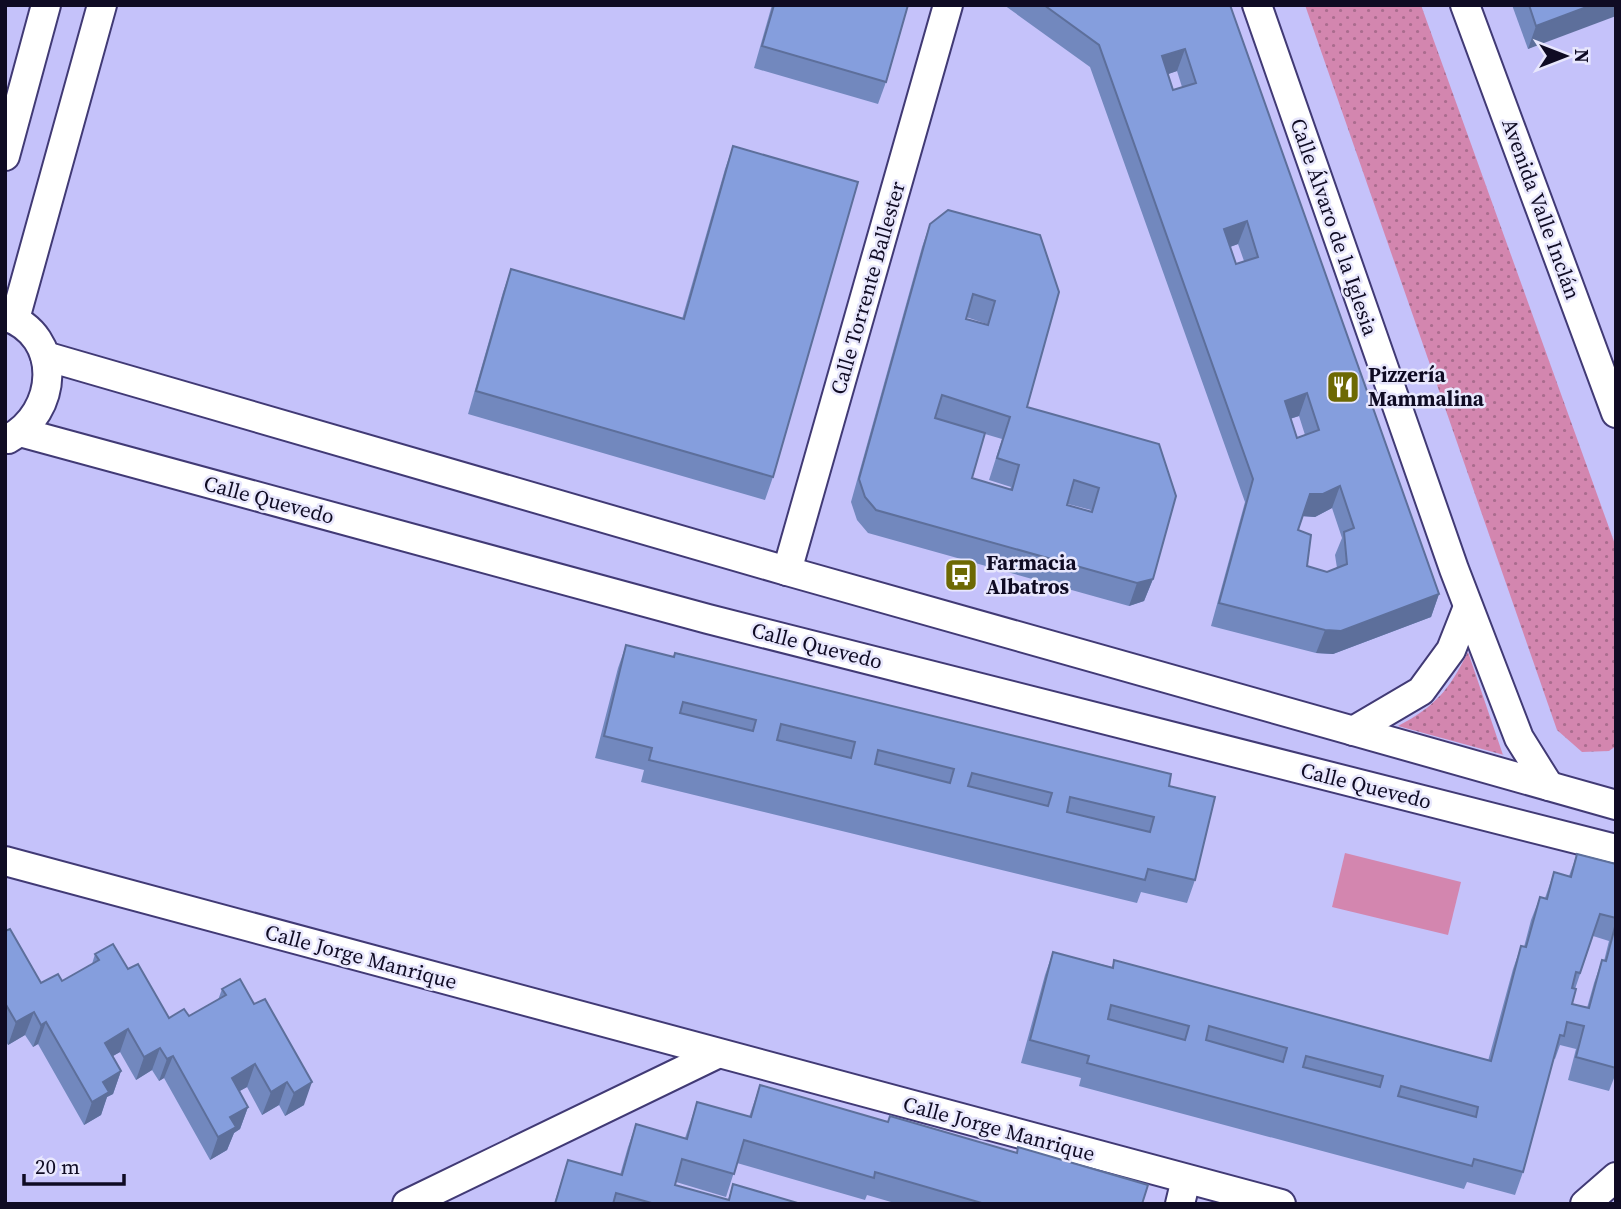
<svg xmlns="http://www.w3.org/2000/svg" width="1621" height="1209" font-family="'Source Serif 4',serif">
<defs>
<pattern id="green-dots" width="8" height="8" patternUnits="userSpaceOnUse" patternTransform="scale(1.75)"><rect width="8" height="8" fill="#d386af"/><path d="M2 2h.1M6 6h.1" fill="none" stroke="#aa6c8e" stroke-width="1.8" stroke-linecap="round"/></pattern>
</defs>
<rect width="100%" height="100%" fill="#c5c2fa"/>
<!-- green -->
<g fill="url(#green-dots)">
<polygon points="1305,5 1421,5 1616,547 1616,746 1609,751 1582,752 1557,730"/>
<path d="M 1468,652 L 1503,755 L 1504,755 L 1398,726 C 1436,706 1449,690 1468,652 Z"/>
</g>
<!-- pitch -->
<polygon fill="#d386af" points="1345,853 1461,882 1448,935 1332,907"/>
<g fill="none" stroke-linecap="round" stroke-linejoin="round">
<defs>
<g id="minor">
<polyline points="1257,5 1454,569 1519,738 1549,786"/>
<polyline points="1465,5 1616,413"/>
<polyline points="5,156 46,5"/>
<path d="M 5,316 C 64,336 58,413 8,439"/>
<polyline points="15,319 102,5"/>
<polyline points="45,356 787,571 1616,805"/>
<polyline points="20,432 708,619 1616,849"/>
<polyline points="787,571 948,5"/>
<polyline points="1353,731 1421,691 1451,650 1468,607"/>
<polyline points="5,861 1281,1204"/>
<polyline points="407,1204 717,1054"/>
<polyline points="1180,1204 1186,1179"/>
<polyline points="1585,1204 1616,1177"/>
</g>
</defs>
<!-- minor casing -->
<use href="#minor" stroke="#413a75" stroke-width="32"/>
<!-- minor -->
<use href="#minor" stroke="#fff" stroke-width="28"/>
</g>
<!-- wall -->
<g fill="#7288be" fill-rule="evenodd">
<polygon points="772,5 908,5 886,82 878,104 754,68"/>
<path d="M 1004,5 L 1230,5 L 1439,594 L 1431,617 L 1333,654 L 1316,653 L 1211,626 L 1245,502 L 1090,67 ZM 1177,71 L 1182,87 L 1173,90 L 1168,74 ZM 1238,244 L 1244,261 L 1236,264 L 1230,247 ZM 1299,416 L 1305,435 L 1297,438 L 1290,419 ZM 1332,508 L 1342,538 L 1335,555 L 1337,568 L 1327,572 L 1307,566 L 1298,530 L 1302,516 L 1315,517 Z"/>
<polygon points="1512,5 1616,5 1528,49"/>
<polygon points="733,146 773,477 765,500 468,414 503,292 511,269 682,319 725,169"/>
<path d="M 930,224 L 1040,235 L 1027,407 L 1159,444 L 1153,579 L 1144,601 L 1129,606 L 868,533 L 857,520 L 851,502 L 922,247 ZM 966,317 L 987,324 L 986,325 L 966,319 ZM 985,434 L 1002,439 L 989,480 L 1011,487 L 1010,489 L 972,478 ZM 1068,504 L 1091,510 L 1090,512 L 1067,505 Z"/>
<polygon points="626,645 1169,786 1195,880 1187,903 1141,892 1137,903 641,782 644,770 595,758 618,668"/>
<path d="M 1577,854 L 1616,864 L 1616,1073 L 1609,1091 L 1568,1080 L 1576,1049 L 1560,1045 L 1555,1059 L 1553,1058 L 1523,1172 L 1515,1195 L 1467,1182 L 1464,1189 L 1079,1086 L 1081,1078 L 1021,1063 L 1045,975 L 1053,952 L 1112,967 L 1114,960 L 1488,1061 L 1513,969 L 1521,946 L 1524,947 L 1531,920 L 1540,897 L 1545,898 L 1554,872 L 1569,876 ZM 1593,936 L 1609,941 L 1604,961 L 1602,960 L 1594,983 L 1587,1008 L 1572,1004 L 1575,989 Z"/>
<polygon points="5,931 41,983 62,981 92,964 95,954 128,969 169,1018 189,1016 218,1000 222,989 304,1105 285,1116 279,1105 262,1115 247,1087 239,1091 248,1107 240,1129 234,1133 227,1150 210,1160 164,1078 159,1081 152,1070 136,1080 120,1052 113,1056 121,1071 113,1094 107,1097 101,1115 84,1125 38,1044 33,1047 25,1035 8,1045 5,1040"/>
<polygon points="760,1085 1142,1204 898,1204 867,1195 865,1200 737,1163 726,1197 676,1182 675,1185 728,1200 733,1184 801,1204 554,1204 568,1160 620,1175 628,1147 636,1124 685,1138 697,1102 749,1117"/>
</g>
<!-- shaded-wall -->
<g fill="#5d6f9b">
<polygon points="1592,5 1616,5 1616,16 1528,49 1536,26"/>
<polygon points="1185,49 1177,71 1154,79 1162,56"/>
<polygon points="1247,221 1238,244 1216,252 1224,229"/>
<polygon points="1307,393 1299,416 1276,423 1285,401"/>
<polygon points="1340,486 1332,508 1315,517 1301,516 1310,494"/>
<polygon points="1153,579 1144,601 1129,606 1137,583"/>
<polygon points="1439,594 1431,617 1333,654 1316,653 1325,630"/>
<polygon points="34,1012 25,1035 8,1045 16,1022"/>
<polygon points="46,1022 38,1044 33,1047 41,1025"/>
<polygon points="128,1029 120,1052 97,1065 105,1043"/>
<polygon points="160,1048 152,1070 136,1080 144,1057"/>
<polygon points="173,1056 164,1078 159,1081 167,1059"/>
<polygon points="255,1064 247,1087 224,1100 232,1078"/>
<polygon points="121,1071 113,1094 107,1097 101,1115 84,1125 92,1102 103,1082"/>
<polygon points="287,1082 279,1105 262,1115 271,1092"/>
<polygon points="312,1082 304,1105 285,1116 294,1093"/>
<polygon points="248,1107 240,1129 234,1133 227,1150 210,1160 218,1137 230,1117"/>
</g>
<!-- building -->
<g fill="#859edd" stroke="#5d6f9b" stroke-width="2" fill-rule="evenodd">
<polygon points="774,5 908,5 886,82 762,46"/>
<path d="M 1044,5 L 1230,5 L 1439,594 L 1341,631 L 1325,630 L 1219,603 L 1253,479 L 1099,45 ZM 1185,49 L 1196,83 L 1173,90 L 1162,56 ZM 1247,221 L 1258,257 L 1236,264 L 1224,229 ZM 1307,393 L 1319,430 L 1297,438 L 1285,401 ZM 1340,486 L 1354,528 L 1344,532 L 1347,564 L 1327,572 L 1307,566 L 1311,535 L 1298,530 L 1310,494 L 1323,494 Z"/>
<polygon points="1529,5 1592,5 1536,26"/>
<polygon points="733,146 858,182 773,477 476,391 511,269 684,319"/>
<path d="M 948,210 L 1040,235 L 1059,292 L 1027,407 L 1159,444 L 1176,496 L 1153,579 L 1137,583 L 876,510 L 865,497 L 859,479 L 930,224 ZM 973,294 L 995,301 L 988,325 L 966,319 ZM 942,395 L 1010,417 L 997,458 L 1019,465 L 1012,490 L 972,478 L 985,433 L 935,418 ZM 1074,480 L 1099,488 L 1092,512 L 1067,505 Z"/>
<path d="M 626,645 L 674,657 L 675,653 L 1171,774 L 1169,786 L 1215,797 L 1195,880 L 1148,869 L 1145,880 L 649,760 L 652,748 L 604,736 ZM 683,702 L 756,720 L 753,731 L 680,713 ZM 781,724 L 855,742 L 851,758 L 777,740 ZM 878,750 L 954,769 L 950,783 L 875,764 ZM 972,773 L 1052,793 L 1048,806 L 968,786 ZM 1070,797 L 1154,817 L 1150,832 L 1067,812 Z"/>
<path d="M 1577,854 L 1616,864 L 1616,918 L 1600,914 L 1580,973 L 1576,972 L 1572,988 L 1576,989 L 1572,1004 L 1589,1008 L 1602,960 L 1606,961 L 1616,923 L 1616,1068 L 1576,1057 L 1584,1026 L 1567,1022 L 1564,1036 L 1560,1035 L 1523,1172 L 1474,1159 L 1472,1166 L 1087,1063 L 1089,1056 L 1030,1040 L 1053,952 L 1113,968 L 1114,960 L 1491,1061 L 1521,946 L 1526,947 L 1540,897 L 1547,899 L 1554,872 L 1571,877 ZM 1111,1005 L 1189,1026 L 1185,1040 L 1108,1019 ZM 1209,1026 L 1287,1048 L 1283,1062 L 1206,1040 ZM 1306,1056 L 1383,1076 L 1380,1087 L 1303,1067 ZM 1401,1086 L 1478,1107 L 1476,1117 L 1398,1096 Z"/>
<polygon points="10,929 41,983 58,974 62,981 99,960 95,954 113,944 128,969 138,964 169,1018 184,1009 189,1016 226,995 222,989 240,979 254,1004 265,999 312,1082 294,1093 287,1082 271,1092 255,1064 232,1078 248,1107 230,1117 236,1127 218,1137 173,1056 167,1059 160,1048 144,1057 128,1029 105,1043 121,1071 103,1082 109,1092 92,1102 46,1022 41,1025 34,1012 16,1022 5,1003 5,931"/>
<polygon points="760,1085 888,1122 890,1116 1017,1153 1018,1147 1148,1185 1142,1204 985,1204 875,1172 874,1178 744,1140 734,1174 682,1159 675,1185 729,1200 733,1184 801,1204 655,1204 616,1193 613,1204 555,1204 568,1160 622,1175 636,1124 687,1139 697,1102 751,1117"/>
</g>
<!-- icons -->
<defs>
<symbol id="restaurant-square" viewBox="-11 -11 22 22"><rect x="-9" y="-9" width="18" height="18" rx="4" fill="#6d6903" stroke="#e8e7fd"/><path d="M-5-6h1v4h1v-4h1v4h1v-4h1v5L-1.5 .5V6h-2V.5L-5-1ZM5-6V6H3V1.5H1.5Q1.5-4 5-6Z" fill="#fff"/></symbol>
<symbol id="bus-square" viewBox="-11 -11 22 22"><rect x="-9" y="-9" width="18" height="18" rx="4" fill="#6d6903" stroke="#e8e7fd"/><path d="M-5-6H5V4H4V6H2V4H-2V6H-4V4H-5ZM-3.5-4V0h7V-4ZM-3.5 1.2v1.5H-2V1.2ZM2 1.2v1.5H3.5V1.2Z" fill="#fff"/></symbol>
</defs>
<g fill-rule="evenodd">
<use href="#restaurant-square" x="1324" y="368" width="38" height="38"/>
<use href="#bus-square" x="942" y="556" width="38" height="38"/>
</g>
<g text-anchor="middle" stroke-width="5" stroke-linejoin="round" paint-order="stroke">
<!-- street labels -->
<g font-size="21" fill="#0f0b23" stroke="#e8e7fd">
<text transform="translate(1541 209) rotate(70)" y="7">Avenida Valle Inclán</text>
<text transform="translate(1334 227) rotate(71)" y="7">Calle Álvaro de la Iglesia</text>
<text transform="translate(868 288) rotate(-74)" y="7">Calle Torrente Ballester</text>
<text transform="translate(269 500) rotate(15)" y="7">Calle Quevedo</text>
<text transform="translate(817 646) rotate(14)" y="7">Calle Quevedo</text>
<text transform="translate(1366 786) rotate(14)" y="7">Calle Quevedo</text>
<text transform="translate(361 957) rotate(15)" y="7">Calle Jorge Manrique</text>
<text transform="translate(999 1129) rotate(15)" y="7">Calle Jorge Manrique</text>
</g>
<!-- poi labels -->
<g font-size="21" font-weight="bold" fill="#0f0b23" stroke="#e8e7fd" text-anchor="start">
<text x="1368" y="382">Pizzería<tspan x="1368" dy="24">Mammalina</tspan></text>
<text x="986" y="570">Farmacia<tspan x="986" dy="24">Albatros</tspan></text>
</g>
</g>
<!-- border -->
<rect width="1621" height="1209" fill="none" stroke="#0f0b23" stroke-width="14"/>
<!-- north arrow -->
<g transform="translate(1565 56) rotate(90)" stroke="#e8e7fd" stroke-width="5" paint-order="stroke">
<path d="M0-5L12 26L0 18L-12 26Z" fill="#0f0b23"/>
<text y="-10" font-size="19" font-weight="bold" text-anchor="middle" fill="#0f0b23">N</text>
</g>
<!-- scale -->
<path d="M24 1174v10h100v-10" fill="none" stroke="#0f0b23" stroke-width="3.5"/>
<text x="35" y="1174" font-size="21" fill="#0f0b23" stroke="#e8e7fd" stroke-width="5" paint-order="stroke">20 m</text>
</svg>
